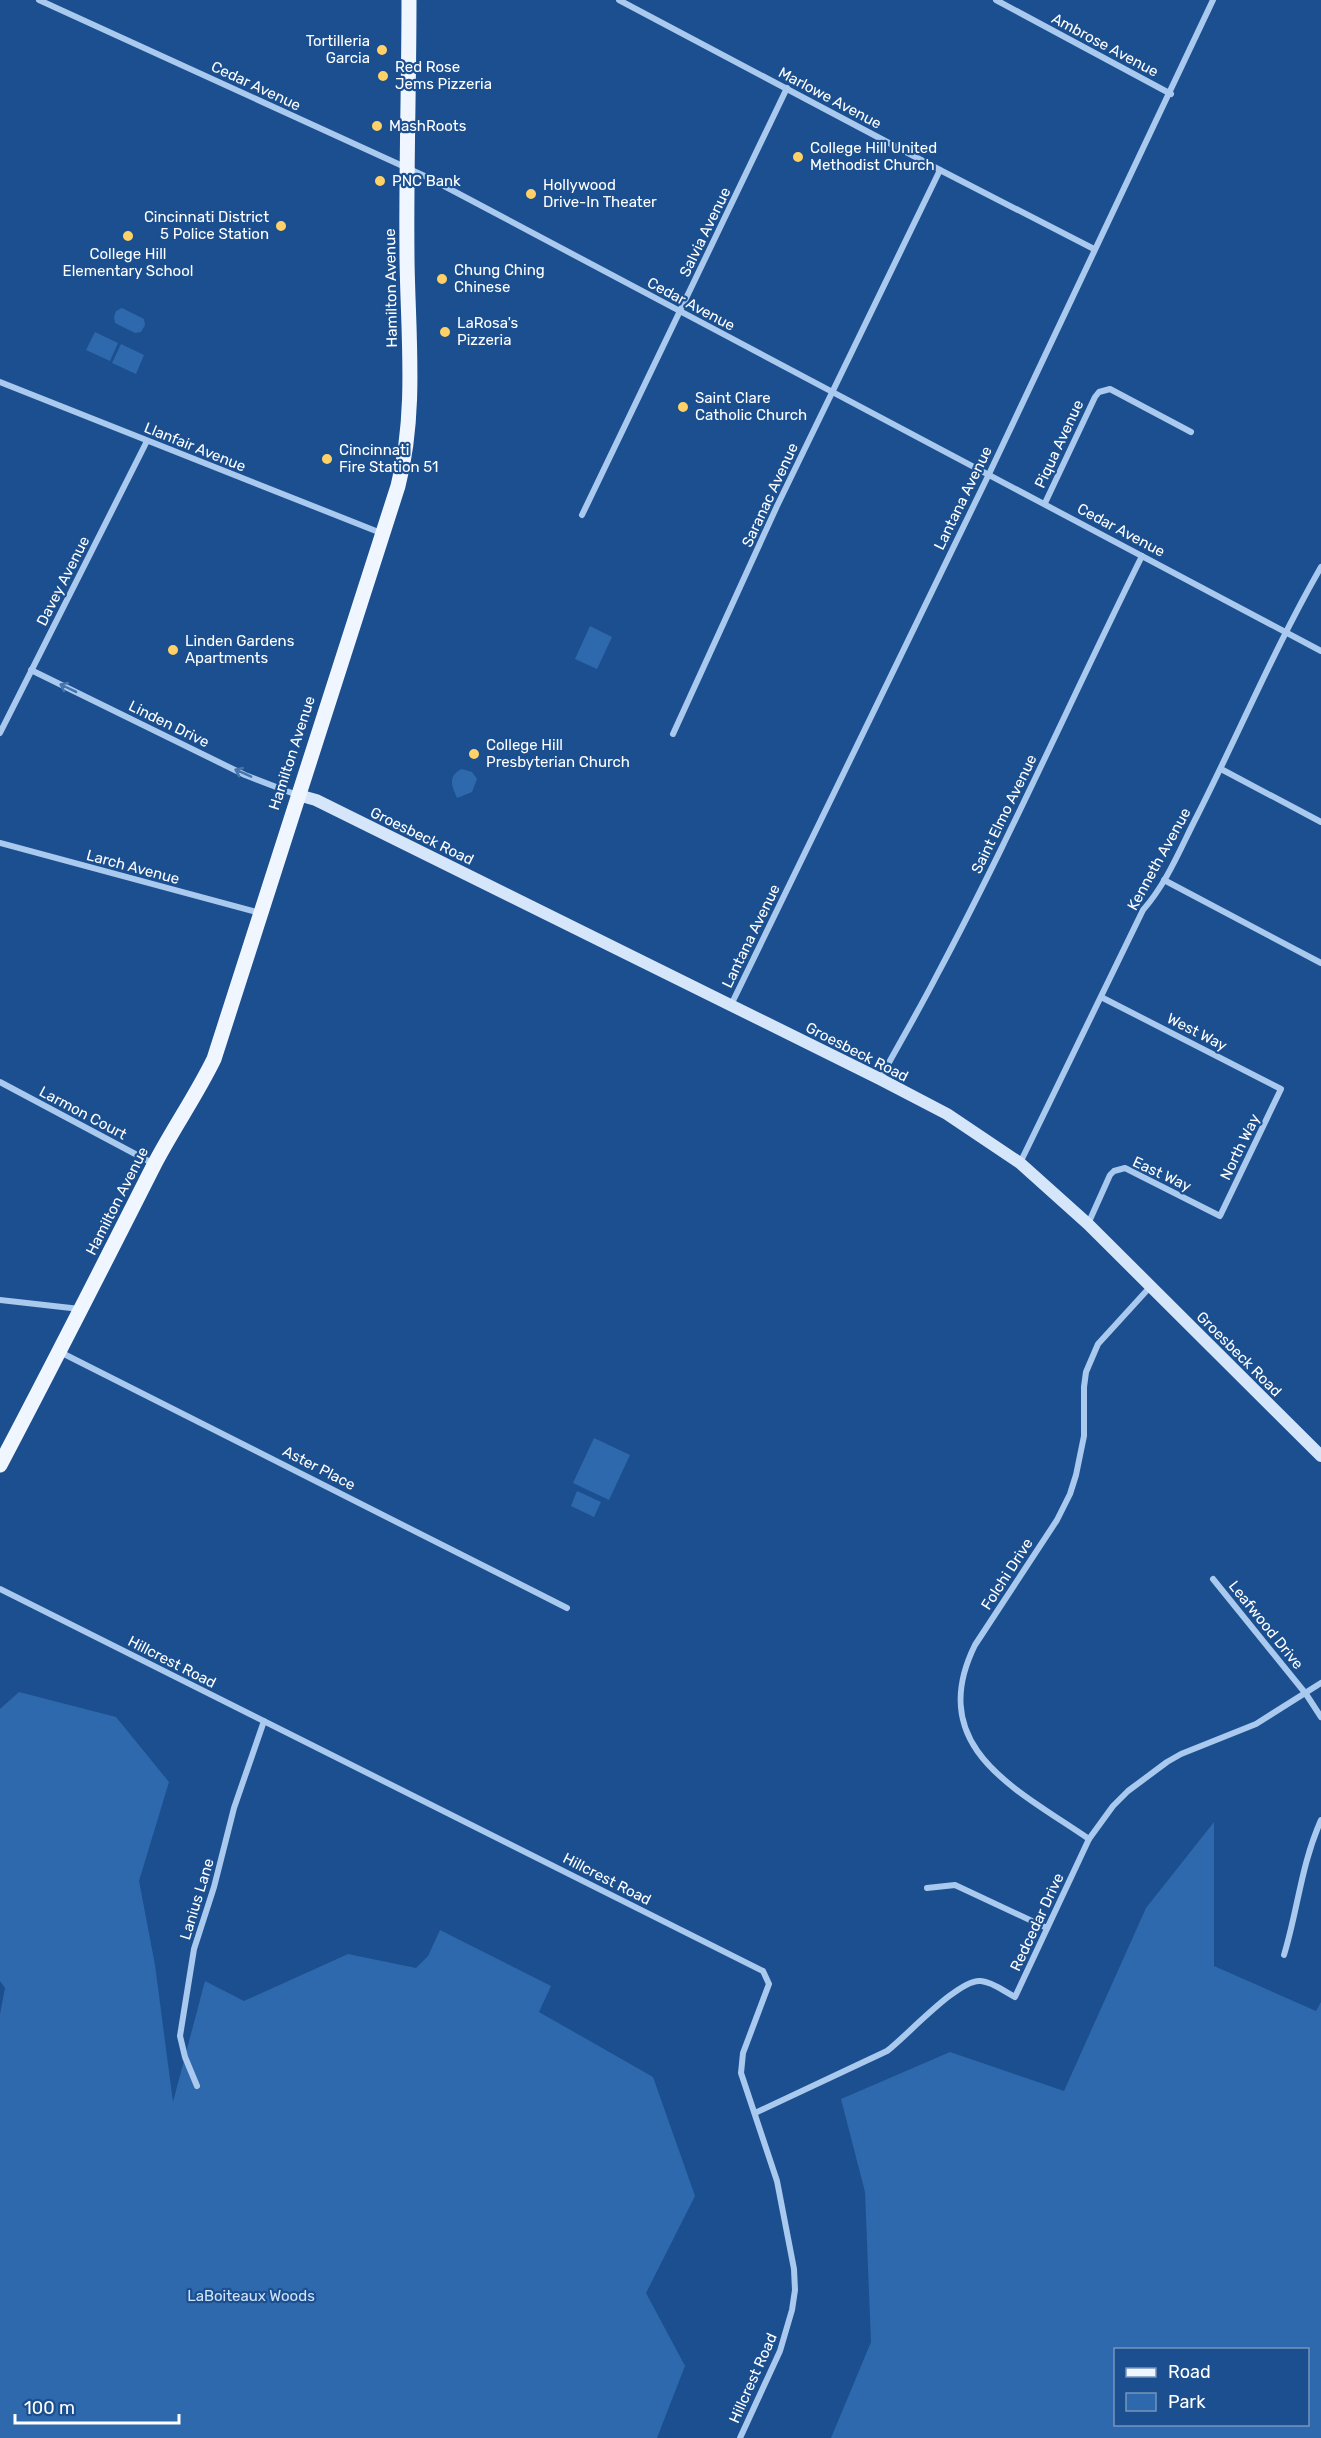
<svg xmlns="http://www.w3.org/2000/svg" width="1321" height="2438" font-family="Rubik,sans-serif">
<rect width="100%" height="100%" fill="#1b4f8f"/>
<!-- green -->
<g fill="#2e69ad" fill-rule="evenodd">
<polygon points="122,308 144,319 145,325 141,332 135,333 115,323 114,317 116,311"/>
<polygon points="95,332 118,343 110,361 86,350"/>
<polygon points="121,344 144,355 136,374 112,363"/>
<polygon points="590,626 612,637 597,669 575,659"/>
<path d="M 462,769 L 472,772 L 477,779 L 472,792 L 457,798 C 452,786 447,776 462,769 Z"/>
<polygon points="594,1438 630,1455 609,1500 573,1483"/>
<polygon points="577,1491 601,1502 594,1517 571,1506"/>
<polygon points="19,1692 116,1717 169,1782 139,1881 155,1965 173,2102 205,1981 244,2001 348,1954 416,1968 428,1956 440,1930 551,1986 539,2012 653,2077 695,2196 646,2293 685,2366 657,2438 0,2438 0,2014 5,1988 0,1981 0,1709"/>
<path d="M 1214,1822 L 1214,1966 L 1316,2011 L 1321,2002 L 1321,2438 L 831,2438 L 871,2342 L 865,2192 L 841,2099 L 950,2052 L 1064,2091 L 1146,1908 ZM 1116,2350 L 1308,2350 L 1308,2424 L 1116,2424 Z"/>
</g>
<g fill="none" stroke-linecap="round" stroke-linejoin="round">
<!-- street -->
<g stroke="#a9c9ee" stroke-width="6">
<polyline points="39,0 429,178 1321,651"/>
<polyline points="619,0 940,170 1094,249"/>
<polyline points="996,0 1171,94"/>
<polyline points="0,382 381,533"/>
<polyline points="1045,503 1095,397 1099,392 1110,389 1191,432"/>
<polyline points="582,515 787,88"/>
<polyline points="31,670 245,775 297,795"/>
<polyline points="0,733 147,441"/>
<polyline points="673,734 777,506 940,170"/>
<polyline points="1221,769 1321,822"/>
<polyline points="0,843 260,913"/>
<polyline points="1164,880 1321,963"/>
<polyline points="731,1005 989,474 1213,0"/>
<path d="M 880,1079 C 899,1044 919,1010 937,975 C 1010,838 1073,695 1142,556"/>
<polyline points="0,1082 154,1164"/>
<path d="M 1020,1163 L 1143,910 C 1167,883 1181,847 1197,816 C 1239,733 1275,647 1321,567"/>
<polyline points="1088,1224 1110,1175 1114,1171 1125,1168 1220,1216 1281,1089 1101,997"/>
<polyline points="0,1300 80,1309"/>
<polyline points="60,1352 567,1608"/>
<polyline points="1213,1579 1306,1694 1321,1717"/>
<polyline points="0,1589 763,1971 769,1984 743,2053 741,2073 777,2181 794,2269 795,2290 792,2310 780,2351 740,2438"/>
<path d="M 1089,1839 C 1018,1790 924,1748 975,1645 L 1057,1520 L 1070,1494 L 1076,1475 L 1084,1436 L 1084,1387 L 1086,1372 L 1098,1344 L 1150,1287"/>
<polyline points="927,1888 955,1885 1047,1928"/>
<path d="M 1284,1955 C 1298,1909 1301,1865 1321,1820"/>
<polyline points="197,2086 185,2057 180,2036 194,1949 214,1887 234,1808 264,1721"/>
<path d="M 755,2113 L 887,2051 C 907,2036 959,1978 981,1981 C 993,1982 1005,1992 1015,1997 L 1089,1839 L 1113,1806 L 1128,1791 L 1167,1762 L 1181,1754 L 1256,1724 L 1321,1683"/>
</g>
<!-- secondary -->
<polyline stroke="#d6e6fa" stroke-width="12" points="298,795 316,800 880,1079 947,1114 1020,1163 1088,1224 1321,1456"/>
<!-- primary -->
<path stroke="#f0f6ff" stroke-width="15" d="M 0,1465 C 52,1366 103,1266 153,1167 C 172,1130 196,1096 214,1059 L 398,486 C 417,412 408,335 407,259 C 406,173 409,86 409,0"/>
</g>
<!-- one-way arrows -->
<defs><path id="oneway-shaft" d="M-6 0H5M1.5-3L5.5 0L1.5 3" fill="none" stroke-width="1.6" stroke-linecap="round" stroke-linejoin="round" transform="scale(1.5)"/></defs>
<g stroke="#4674ac">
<use href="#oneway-shaft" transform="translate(68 688) rotate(-154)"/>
<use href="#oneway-shaft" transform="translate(243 773) rotate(-156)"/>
</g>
<!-- markers -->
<g fill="#ffd166" stroke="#1b4f8f" stroke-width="2">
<circle cx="382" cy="50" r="6"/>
<circle cx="383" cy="76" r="6"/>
<circle cx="377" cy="126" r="6"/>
<circle cx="798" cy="157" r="6"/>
<circle cx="380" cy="181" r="6"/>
<circle cx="531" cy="194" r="6"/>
<circle cx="281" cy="226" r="6"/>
<circle cx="128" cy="236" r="6"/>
<circle cx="442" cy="279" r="6"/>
<circle cx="445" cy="332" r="6"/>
<circle cx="683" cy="407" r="6"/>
<circle cx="327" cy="459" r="6"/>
<circle cx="173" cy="650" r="6"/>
<circle cx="474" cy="754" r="6"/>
</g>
<g text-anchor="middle" stroke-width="4.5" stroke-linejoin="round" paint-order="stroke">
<!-- poi labels -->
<g font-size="15" fill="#fff" stroke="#1b4f8f" text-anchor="start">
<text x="370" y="46" text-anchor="end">Tortilleria<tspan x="370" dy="17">Garcia</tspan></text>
<text x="395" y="72">Red Rose<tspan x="395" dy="17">Jems Pizzeria</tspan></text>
<text x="389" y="131">MashRoots</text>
<text x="810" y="153">College Hill United<tspan x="810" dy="17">Methodist Church</tspan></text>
<text x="392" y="186">PNC Bank</text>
<text x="543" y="190">Hollywood<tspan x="543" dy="17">Drive-In Theater</tspan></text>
<text x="269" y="222" text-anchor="end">Cincinnati District<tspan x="269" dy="17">5 Police Station</tspan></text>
<text x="128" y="259" text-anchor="middle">College Hill<tspan x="128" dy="17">Elementary School</tspan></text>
<text x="454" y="275">Chung Ching<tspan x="454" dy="17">Chinese</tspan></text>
<text x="457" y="328">LaRosa's<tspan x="457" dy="17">Pizzeria</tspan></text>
<text x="695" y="403">Saint Clare<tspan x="695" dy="17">Catholic Church</tspan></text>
<text x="339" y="455">Cincinnati<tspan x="339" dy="17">Fire Station 51</tspan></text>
<text x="185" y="646">Linden Gardens<tspan x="185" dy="17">Apartments</tspan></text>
<text x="486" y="750">College Hill<tspan x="486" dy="17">Presbyterian Church</tspan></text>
</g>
<!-- street labels -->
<g font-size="15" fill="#fff" stroke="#1b4f8f">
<text transform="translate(1105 45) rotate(28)" y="5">Ambrose Avenue</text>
<text transform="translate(256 86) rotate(25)" y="5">Cedar Avenue</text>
<text transform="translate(830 98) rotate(28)" y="5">Marlowe Avenue</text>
<text transform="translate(705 232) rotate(-64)" y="5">Salvia Avenue</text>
<text transform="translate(391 288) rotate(-91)" y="5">Hamilton Avenue</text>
<text transform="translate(691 304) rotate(28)" y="5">Cedar Avenue</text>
<text transform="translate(1059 444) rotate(-65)" y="5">Piqua Avenue</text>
<text transform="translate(195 447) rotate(22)" y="5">Llanfair Avenue</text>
<text transform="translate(770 495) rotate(-65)" y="5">Saranac Avenue</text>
<text transform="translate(963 498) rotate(-64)" y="5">Lantana Avenue</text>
<text transform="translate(1121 530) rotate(28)" y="5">Cedar Avenue</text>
<text transform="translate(63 581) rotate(-63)" y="5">Davey Avenue</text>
<text transform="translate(169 724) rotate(26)" y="5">Linden Drive</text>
<text transform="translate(292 753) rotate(-72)" y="5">Hamilton Avenue</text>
<text transform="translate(1004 814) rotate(-64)" y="5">Saint Elmo Avenue</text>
<text transform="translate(422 836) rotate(26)" y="5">Groesbeck Road</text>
<text transform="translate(1159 859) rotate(-61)" y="5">Kenneth Avenue</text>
<text transform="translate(133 867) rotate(15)" y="5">Larch Avenue</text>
<text transform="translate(751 936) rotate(-64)" y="5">Lantana Avenue</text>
<text transform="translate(1197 1032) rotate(27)" y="5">West Way</text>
<text transform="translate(857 1052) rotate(27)" y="5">Groesbeck Road</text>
<text transform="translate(83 1113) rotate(28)" y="5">Larmon Court</text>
<text transform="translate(1240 1147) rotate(-64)" y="5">North Way</text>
<text transform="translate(1162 1174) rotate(25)" y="5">East Way</text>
<text transform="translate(117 1201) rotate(-63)" y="5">Hamilton Avenue</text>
<text transform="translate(1239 1354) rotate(45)" y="5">Groesbeck Road</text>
<text transform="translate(319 1468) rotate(27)" y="5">Aster Place</text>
<text transform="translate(1007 1574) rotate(-57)" y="5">Folchi Drive</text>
<text transform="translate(1266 1625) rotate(51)" y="5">Leafwood Drive</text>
<text transform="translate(172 1662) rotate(27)" y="5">Hillcrest Road</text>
<text transform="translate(607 1879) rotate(27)" y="5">Hillcrest Road</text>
<text transform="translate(197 1899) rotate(-73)" y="5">Lanius Lane</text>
<text transform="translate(1037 1922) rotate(-65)" y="5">Redcedar Drive</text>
<text transform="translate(753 2378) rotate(-66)" y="5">Hillcrest Road</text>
</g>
<!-- park labels -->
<g font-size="15" fill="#cfe3fa" stroke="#1b4f8f">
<text x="251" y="2301">LaBoiteaux Woods</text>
</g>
</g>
<!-- legend -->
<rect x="1114" y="2348" width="195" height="78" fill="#1b4f8f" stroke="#7695bc" stroke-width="1.5"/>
<rect x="1126" y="2368" width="30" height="9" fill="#f0f6ff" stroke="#7695bc" stroke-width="1.5"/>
<text x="1168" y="2378" font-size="18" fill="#ffffff">Road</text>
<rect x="1126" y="2393" width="30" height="18" fill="#2e69ad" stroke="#7695bc" stroke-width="1.5"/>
<text x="1168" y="2408" font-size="18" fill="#ffffff">Park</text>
<!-- scale -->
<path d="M15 2414v9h164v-9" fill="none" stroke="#ffffff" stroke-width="3"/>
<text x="24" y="2414" font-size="18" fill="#ffffff" stroke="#1b4f8f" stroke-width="4.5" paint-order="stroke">100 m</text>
</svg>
